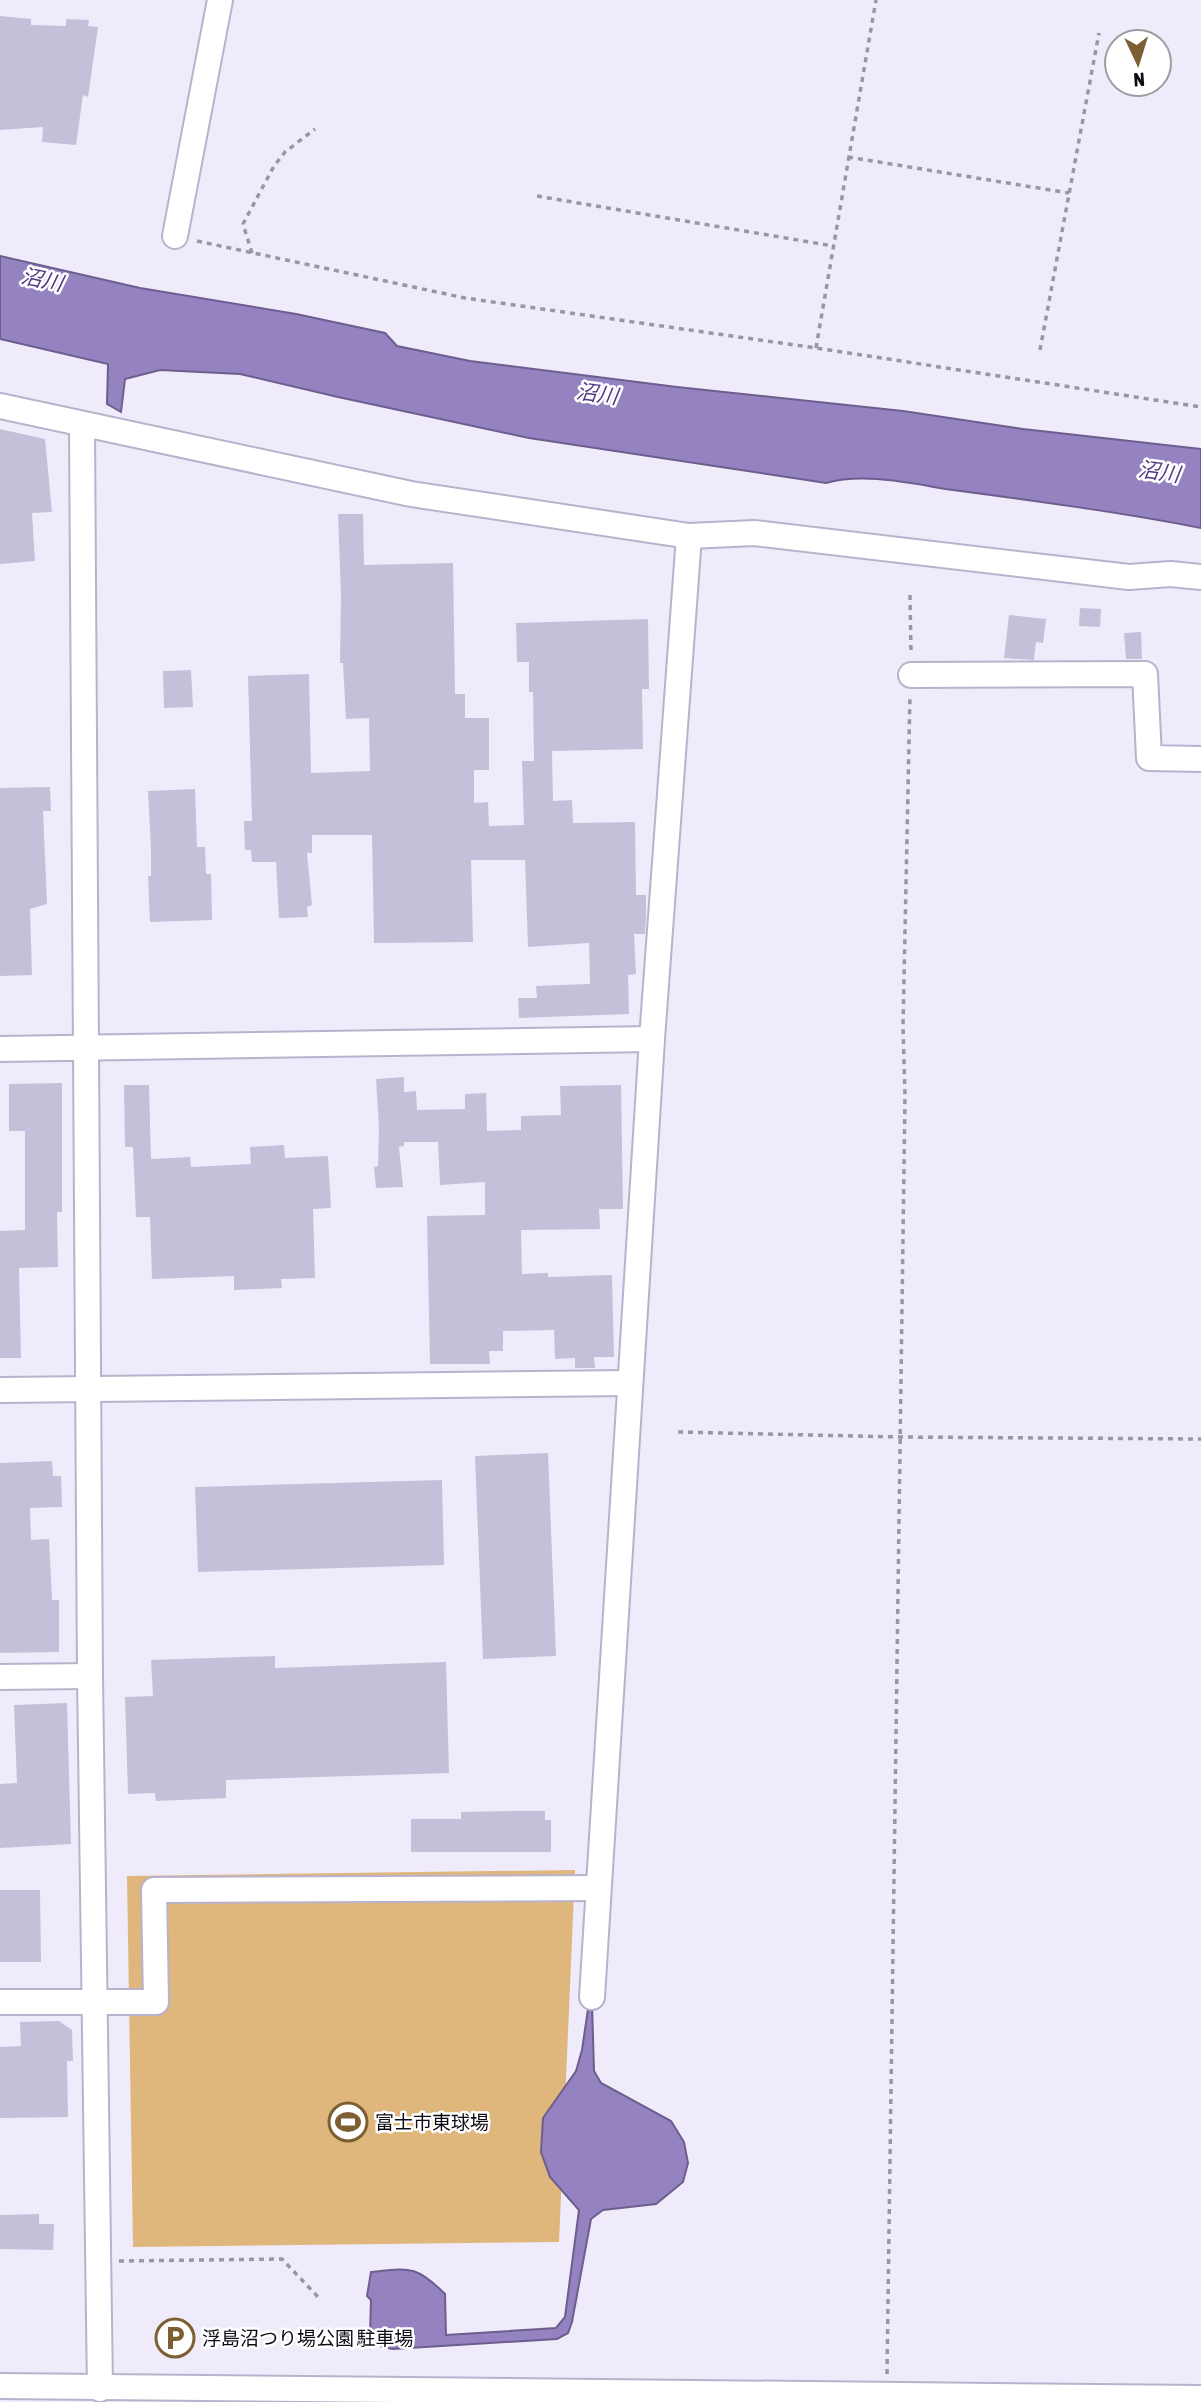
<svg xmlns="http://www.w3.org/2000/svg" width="1201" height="2402" font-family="'Asap Condensed','Noto Sans JP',sans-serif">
<rect width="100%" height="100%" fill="#efebfb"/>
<!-- green -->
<polygon fill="#dfb77c" points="575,1870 559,2242 133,2247 127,1876"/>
<!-- water -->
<g fill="#9582c1" stroke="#6c5e8d" stroke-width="2">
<path d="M 0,256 L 140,288 L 296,314 L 385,333 L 397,346 L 470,361 L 677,387 L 903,411 L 1023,429 L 1201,449 L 1201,528 C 1119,512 1036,501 953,490 C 913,484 865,472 826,483 L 529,438 L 338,397 L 240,374 L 160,370 L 125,379 L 121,412 L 107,404 L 108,364 L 0,339 Z"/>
<path d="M 592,2003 L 594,2071 L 601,2083 L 671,2121 L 684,2142 L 688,2163 L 683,2182 L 656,2204 L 603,2210 L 591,2219 L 572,2322 L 568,2333 L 557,2339 L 393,2349 L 382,2347 L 370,2334 L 371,2300 L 367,2296 L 371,2272 C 410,2268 416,2265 445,2294 L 446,2335 L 556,2328 L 565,2317 L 579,2210 L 550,2177 L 541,2152 L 543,2118 L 576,2071 L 582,2050 L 588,2009 Z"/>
</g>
<!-- building -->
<g fill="#c6bfda">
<polygon points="0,16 31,19 31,25 66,26 66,19 89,20 88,26 98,27 88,97 83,95 76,145 42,142 43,127 0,130"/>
<polygon points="0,429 45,439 52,512 32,513 35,561 0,564"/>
<polygon points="338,514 363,514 364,565 453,563 455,694 465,694 465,718 489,718 489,770 474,770 474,803 488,802 489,826 524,825 522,761 534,761 533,692 529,692 529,662 517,662 516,623 648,619 649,689 642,689 643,749 552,751 553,801 572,800 573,823 635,822 636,895 646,895 646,917 645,934 634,934 636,974 628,975 629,1014 519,1018 518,998 537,998 536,986 590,984 589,943 528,947 525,860 471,860 473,942 374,943 372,835 312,835 312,853 307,853 312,905 307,907 308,917 279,918 276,862 252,862 251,850 245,850 244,821 252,821 248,676 309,674 311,773 370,771 369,718 346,719 343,663 340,663 341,595"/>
<polygon points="1080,608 1101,609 1100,627 1079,626"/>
<polygon points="1009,615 1046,619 1043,643 1036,642 1034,660 1004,658"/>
<polygon points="1141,632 1142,659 1126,659 1124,633"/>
<polygon points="191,670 193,707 164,708 163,671"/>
<polygon points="50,787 51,811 43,811 47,904 30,909 32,975 0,976 0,788"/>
<polygon points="195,789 197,847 205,847 206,874 211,874 212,920 150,922 148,876 151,876 151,850 148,791"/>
<polygon points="404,1077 404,1092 416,1091 417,1110 465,1109 465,1094 486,1093 487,1131 521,1130 521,1116 561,1115 560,1086 621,1085 623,1209 599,1209 600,1229 521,1230 522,1274 548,1273 548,1277 612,1275 614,1357 594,1357 595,1368 575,1368 575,1358 555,1359 554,1330 503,1331 503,1351 489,1351 490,1364 430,1364 427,1216 485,1215 485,1182 440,1185 438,1142 404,1142 404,1146 399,1147 403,1187 376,1188 374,1167 378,1166 379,1128 376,1079"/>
<polygon points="62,1083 62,1212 57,1212 58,1267 19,1268 21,1358 0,1358 0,1231 25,1230 25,1131 9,1131 9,1084"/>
<polygon points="124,1085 149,1085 151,1159 190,1157 191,1167 251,1164 250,1147 284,1145 285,1158 328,1156 331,1208 313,1209 315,1278 281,1279 282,1288 234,1290 234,1276 152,1279 150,1217 136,1217 133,1147 125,1147"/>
<polygon points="548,1453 556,1656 483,1659 475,1456"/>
<polygon points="52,1461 53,1476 61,1476 62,1507 30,1508 31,1540 49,1539 52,1600 59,1600 59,1652 0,1653 0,1463"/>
<polygon points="442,1480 444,1565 198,1572 195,1487"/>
<polygon points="275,1656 275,1668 446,1662 449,1773 226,1780 226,1798 156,1801 155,1793 128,1794 125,1697 153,1696 151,1660"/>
<polygon points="67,1703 71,1844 0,1848 0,1784 17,1783 14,1705"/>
<polygon points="511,1811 545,1811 545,1820 551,1820 551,1852 411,1852 411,1819 461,1819 461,1812"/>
<polygon points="0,1890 40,1890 41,1962 0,1962"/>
<polygon points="59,2021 72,2030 73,2061 67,2061 68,2117 0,2118 0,2047 21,2046 20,2022"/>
<polygon points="39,2214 39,2224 54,2224 53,2250 0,2249 0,2215"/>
</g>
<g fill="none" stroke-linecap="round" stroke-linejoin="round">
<defs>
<g id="minor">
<polyline points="175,236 220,0"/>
<polyline points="0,406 411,494 689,536 754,533 1129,577 1171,574 1201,577"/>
<polyline points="82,425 90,1676 100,2389"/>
<polyline points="911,675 1145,674 1149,758 1201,759"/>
<polyline points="0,1049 652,1039"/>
<polyline points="0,1390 630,1383"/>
<polyline points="0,1677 90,1676"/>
<polyline points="592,1997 652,1039 689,536"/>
<polyline points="0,2002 156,2002 154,1890 598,1888"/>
<polyline points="0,2386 1201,2398"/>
</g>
</defs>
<!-- minor casing -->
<use href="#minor" stroke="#b9b2cc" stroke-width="28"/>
<!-- path -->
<g stroke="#9996a3" stroke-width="3.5" stroke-dasharray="5 5" stroke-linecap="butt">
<polyline points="848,157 1069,193"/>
<polyline points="537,196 833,246"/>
<polyline points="197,241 465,298 816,348 1201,407"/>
<polyline points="252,253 243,224 274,166 285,152 315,129"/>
<polyline points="816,348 876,0"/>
<polyline points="1040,350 1099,33"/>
<polyline points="910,595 911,652"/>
<polyline points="678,1432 899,1437 1201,1439"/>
<polyline points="119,2261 282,2259 320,2299"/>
<polyline points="887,2374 905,1096 903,1026 910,695"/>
</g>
<!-- minor -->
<use href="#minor" stroke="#fff" stroke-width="24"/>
</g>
<!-- icons -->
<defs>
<symbol id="stadium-ring" viewBox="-11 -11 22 22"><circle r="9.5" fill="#fff" stroke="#7c5f32" stroke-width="1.5"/><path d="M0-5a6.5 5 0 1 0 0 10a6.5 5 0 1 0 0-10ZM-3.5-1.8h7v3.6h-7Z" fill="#7c5f32"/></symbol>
<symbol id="parking-ring" viewBox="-11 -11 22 22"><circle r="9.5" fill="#fff" stroke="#7c5f32" stroke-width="1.5"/><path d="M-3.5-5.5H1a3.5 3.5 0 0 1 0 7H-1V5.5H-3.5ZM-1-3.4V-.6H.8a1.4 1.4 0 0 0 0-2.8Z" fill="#7c5f32"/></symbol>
</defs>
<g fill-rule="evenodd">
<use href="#stadium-ring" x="326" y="2100" width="44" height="44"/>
<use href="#parking-ring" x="153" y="2316" width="44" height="44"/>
</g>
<g text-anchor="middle" stroke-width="5" stroke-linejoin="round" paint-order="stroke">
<!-- poi labels -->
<g font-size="19" fill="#0d0b13" stroke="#fff" text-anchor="start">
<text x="375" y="2129">富士市東球場</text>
<text x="202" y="2345">浮島沼つり場公園 駐車場</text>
</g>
<!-- water labels -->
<g font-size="21" font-style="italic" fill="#543885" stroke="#fff">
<text transform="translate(42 280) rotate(12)" y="7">沼川</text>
<text transform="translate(597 394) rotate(8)" y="7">沼川</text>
<text transform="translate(1159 472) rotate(8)" y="7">沼川</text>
</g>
</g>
<!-- north arrow -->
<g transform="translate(1138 63) rotate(176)"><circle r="33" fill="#ffffff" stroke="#9e9da1" stroke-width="2"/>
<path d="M0-5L12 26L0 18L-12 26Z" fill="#7c5f32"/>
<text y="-10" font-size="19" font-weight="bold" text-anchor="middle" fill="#0d0b13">N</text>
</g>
</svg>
